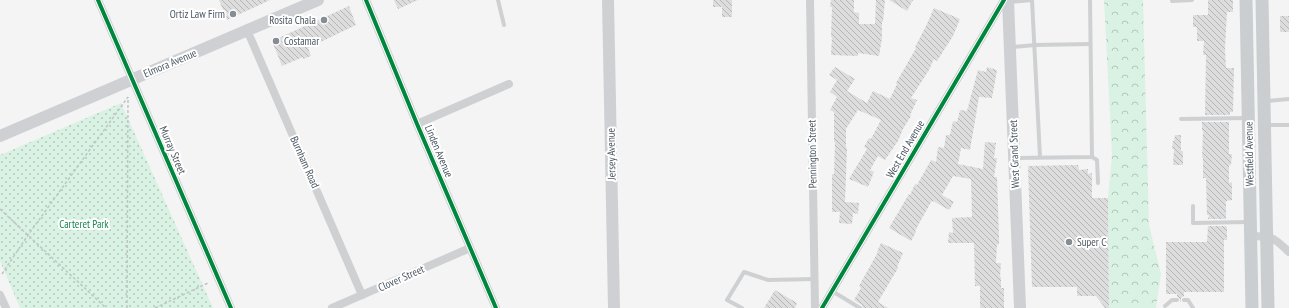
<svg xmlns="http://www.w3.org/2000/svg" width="1289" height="308" font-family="'PT Sans Narrow',sans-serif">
<defs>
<pattern id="grass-dots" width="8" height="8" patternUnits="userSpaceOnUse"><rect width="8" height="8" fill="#d9f2e3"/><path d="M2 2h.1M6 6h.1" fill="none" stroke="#b2c7bb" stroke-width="1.8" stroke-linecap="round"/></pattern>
<pattern id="forest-crowns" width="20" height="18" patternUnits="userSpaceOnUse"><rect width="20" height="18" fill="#d9f2e3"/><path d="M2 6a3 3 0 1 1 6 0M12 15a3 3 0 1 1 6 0" fill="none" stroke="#b2c7bb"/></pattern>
<pattern id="building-back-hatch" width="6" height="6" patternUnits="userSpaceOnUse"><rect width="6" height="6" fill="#ddddde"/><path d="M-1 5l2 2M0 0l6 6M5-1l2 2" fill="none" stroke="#b5b6b7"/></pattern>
</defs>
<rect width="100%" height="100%" fill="#f4f4f4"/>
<!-- grass -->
<polygon fill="url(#grass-dots)" points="121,103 213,308 20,308 0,261 0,155"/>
<!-- forest -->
<polygon fill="url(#forest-crowns)" points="1104,0 1143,0 1149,225 1161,274 1156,308 1109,308 1108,198 1112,155"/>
<!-- building -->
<g fill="url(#building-back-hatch)">
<polygon points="219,0 270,0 227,20"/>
<polygon points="394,0 418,0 398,9"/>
<polygon points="713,0 732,0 732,17 722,17 722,7 713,7"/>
<polygon points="831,0 854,0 854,12 859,13 859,24 875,24 876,0 885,0 883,22 882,22 882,38 879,56 858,53 858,56 831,55 832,37 831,37 832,7 830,7"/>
<polygon points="889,0 913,0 907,11"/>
<polygon points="1208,0 1233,0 1233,12 1227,12 1225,48 1226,68 1234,68 1233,112 1230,112 1230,115 1205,115 1206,55 1203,55 1204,41 1197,41 1197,27 1193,27 1193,15 1208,15"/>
<polygon points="349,6 356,25 308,48 311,56 303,59 303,57 282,66 272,41"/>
<polygon points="934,8 960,19 953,36 937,61 934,59 929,70 911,98 917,100 910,115 911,116 903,129 898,141 885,160 878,156 870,170 874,172 868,187 849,179 867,149 864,147 869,138 871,139 881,120 858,110 846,129 846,148 847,148 845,202 859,203 858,214 853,213 852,224 839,223 840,212 832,212 832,174 834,174 835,142 834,142 834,112 830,110 837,97 830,92 837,80 829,75 835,67 855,79 847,91 867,103 873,91 890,99 897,84 896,83 911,57 916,48 915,47 926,26"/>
<rect x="1280" y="16" width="9" height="16"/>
<polygon points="987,67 997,70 992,98 979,97 970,150 961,148 958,164 983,169 985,142 996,143 994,158 997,158 994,177 997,177 999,237 999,245 997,244 996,263 1001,263 1000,277 1001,277 1001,288 1004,288 1004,308 980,308 980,286 975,286 974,243 948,243 949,232 953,233 952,218 972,217 971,179 953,176 942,195 954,202 949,210 933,201 931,202 915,231 916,232 911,241 889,228 909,194 910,195 915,184 917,185 931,160 936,162 938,147 944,148 946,135 950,135 953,121 957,122 960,110 967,111 978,70 986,72"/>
<polygon points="1202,122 1229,122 1229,154 1232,154 1231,165 1229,165 1229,183 1232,182 1232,200 1226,201 1226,219 1208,219 1209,215 1207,215 1206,178 1203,178 1203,158 1202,158 1203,131 1202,131"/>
<polygon points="1175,135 1181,135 1181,151 1183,151 1183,165 1173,165 1174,149 1172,149 1173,141 1174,141"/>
<polygon points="1078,165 1079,170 1088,169 1088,174 1092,173 1092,198 1108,198 1109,308 1105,308 1096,296 1077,296 1077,287 1032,287 1028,166"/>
<polygon points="1208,226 1226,226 1226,227 1227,227 1227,240 1224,240 1224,292 1184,292 1184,296 1181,298 1181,302 1180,302 1180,299 1177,296 1177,294 1166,294 1166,242 1207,242"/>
<polygon points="881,243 903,253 897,267 898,268 878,302 888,308 863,308 862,305 854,300 861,288 859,286 878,252 877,252"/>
<polygon points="775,290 797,303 795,308 764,308"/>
</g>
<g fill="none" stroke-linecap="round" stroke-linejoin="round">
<!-- path -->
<g stroke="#bcc7c4" stroke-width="1.5" stroke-dasharray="3 2" stroke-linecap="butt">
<polyline points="0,209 106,308"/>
<polyline points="2,274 28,235 128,97"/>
<polyline points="127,308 128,97"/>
<polyline points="155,308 208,283"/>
</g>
<!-- lane -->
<g stroke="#ced0d2" stroke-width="4">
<polyline points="498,0 504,25"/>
<polyline points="1032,0 1040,157"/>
<polyline points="1172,1 1192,0"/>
<polyline points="1010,2 1032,0"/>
<polyline points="1012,47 1035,45 1090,44"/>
<polyline points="1266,101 1289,99"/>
<polyline points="1181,119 1246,118"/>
<polyline points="1265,125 1289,125"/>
<polyline points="1092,157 1097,160 1098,183"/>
<polyline points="1015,158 1092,157 1090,0"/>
<polyline points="1193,206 1193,223 1248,222"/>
<polyline points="832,291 860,308"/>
<polyline points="1184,300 1188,300 1193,308"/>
<polyline points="1165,306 1172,300 1177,300"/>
<polyline points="742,308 727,300 744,272 768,280 815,279"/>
</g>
<!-- street -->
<g stroke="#ced0d2" stroke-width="8">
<polyline points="98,0 231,308"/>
<polyline points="366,0 417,124 496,308"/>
<polyline points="810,0 815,308"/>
<polyline points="247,30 362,295"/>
<polyline points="417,124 509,84"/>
<path d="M 1251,236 C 1273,236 1273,237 1289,252"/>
<polyline points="0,295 6,308"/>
<polyline points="332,308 470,248"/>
<polyline points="822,308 1004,0"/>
</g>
<!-- secondary -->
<g stroke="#ced0d4" stroke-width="12">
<polyline points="608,0 614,308"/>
<polyline points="1008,0 1020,308"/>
<polyline points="0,136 318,0"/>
</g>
<!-- primary -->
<g stroke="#caced1" stroke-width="13">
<polyline points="1246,0 1252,308"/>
<polyline points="1262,0 1268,308"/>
</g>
<defs>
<g id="cycleway">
<polyline points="98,0 231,308"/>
<polyline points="366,0 417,124 496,308"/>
<polyline points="822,308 1004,0"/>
</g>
</defs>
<!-- cycleway casing -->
<use href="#cycleway" stroke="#fff" stroke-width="6"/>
<!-- cycleway -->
<use href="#cycleway" stroke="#00873e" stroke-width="4"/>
</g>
<!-- markers -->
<g fill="#868d94" stroke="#fff" stroke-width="1.5">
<circle cx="233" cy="14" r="4"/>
<circle cx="324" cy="20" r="4"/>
<circle cx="276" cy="41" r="4"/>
<circle cx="1069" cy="242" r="4"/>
</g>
<g text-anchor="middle" stroke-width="4" stroke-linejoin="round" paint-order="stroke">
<!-- poi labels -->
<g font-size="11" fill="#4a5661" stroke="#fff" text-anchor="end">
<text x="225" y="18">Ortiz Law Firm</text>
<text x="316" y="24">Rosita Chala</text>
<text x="284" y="45" text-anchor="start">Costamar</text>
<text x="1077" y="246" text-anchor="start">Super C</text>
</g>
<!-- street labels -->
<g font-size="11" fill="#4a5661" stroke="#fff">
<text transform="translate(170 63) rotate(-23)" y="4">Elmora Avenue</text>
<text transform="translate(905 149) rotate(-60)" y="4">West End Avenue</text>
<text transform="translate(173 150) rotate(67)" y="4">Murray Street</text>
<text transform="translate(439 151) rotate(67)" y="4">Linden Avenue</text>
<text transform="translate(611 154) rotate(-91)" y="4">Jersey Avenue</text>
<text transform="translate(812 154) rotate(-91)" y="4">Pennington Street</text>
<text transform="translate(1014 154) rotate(-92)" y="4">West Grand Street</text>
<text transform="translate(1249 154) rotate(-91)" y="4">Westfield Avenue</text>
<text transform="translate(305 162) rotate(66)" y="4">Burnham Road</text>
<text transform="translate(401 278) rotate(-24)" y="4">Clover Street</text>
</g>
<!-- park labels -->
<g font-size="11" fill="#17864f" stroke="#fff">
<text x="84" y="228">Carteret Park</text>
</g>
</g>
</svg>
